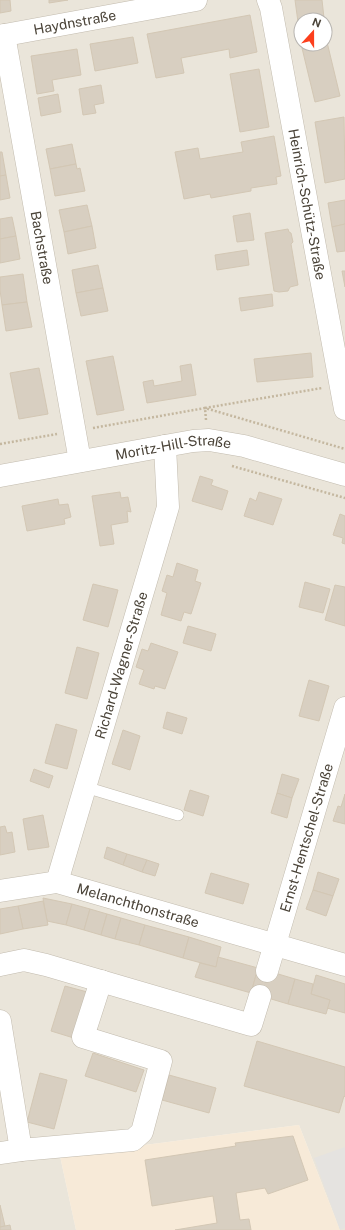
<svg xmlns="http://www.w3.org/2000/svg" width="345" height="1230" font-family="'Public Sans',sans-serif">
<rect width="100%" height="100%" fill="#f6f3ec"/>
<!-- residential -->
<path fill="#eae5da" fill-rule="evenodd" d="M 0,0 L 345,0 L 345,1230 L 340,1230 L 299,1125 L 60,1156 L 76,1230 L 0,1230 ZM 301,20 L 325,20 L 325,44 L 301,44 Z"/>
<!-- commercial -->
<polygon fill="#f7ead8" points="299,1125 340,1230 76,1230 60,1156"/>
<!-- parking -->
<polygon fill="#e5e3e0" points="345,1147 345,1228 340,1230 314,1158"/>
<!-- building -->
<g fill="#d8cfc1" stroke="#d3c7b4">
<polygon points="0,0 10,0 11,11 0,13"/>
<polygon points="49,0 68,0 49,3"/>
<polygon points="295,0 322,0 324,18 301,20 301,21 298,22"/>
<polygon points="250,15 257,52 230,58 229,49 181,58 184,73 156,78 147,34"/>
<polygon points="133,37 138,63 95,71 90,44"/>
<polygon points="325,42 327,42 340,96 315,102 302,48 317,44 325,44"/>
<polygon points="77,49 81,75 52,80 54,91 37,94 31,56"/>
<polygon points="259,69 269,127 240,132 230,74"/>
<polygon points="101,85 104,103 94,105 96,113 83,115 79,89"/>
<polygon points="58,94 61,112 41,116 38,98"/>
<polygon points="344,117 345,179 325,183 315,122"/>
<polygon points="274,136 281,176 276,177 277,184 251,188 251,191 211,198 210,194 184,199 175,152 198,148 200,159 243,152 241,142"/>
<polygon points="72,144 76,164 50,169 46,149"/>
<polygon points="0,152 2,152 6,175 0,176"/>
<polygon points="76,164 77,169 80,168 85,191 55,196 50,169"/>
<polygon points="6,175 10,198 0,200 0,176"/>
<polygon points="345,200 345,224 332,227 328,203"/>
<polygon points="87,205 92,226 64,232 59,210"/>
<polygon points="250,213 254,240 237,242 233,216"/>
<polygon points="12,217 16,236 0,239 0,219"/>
<polygon points="345,224 345,251 337,252 332,227"/>
<polygon points="92,226 96,248 68,254 64,232"/>
<polygon points="288,229 289,232 291,233 293,242 291,244 298,285 290,287 288,291 279,292 274,291 265,233"/>
<polygon points="16,236 20,259 0,263 0,239"/>
<polygon points="247,250 249,265 217,270 215,255"/>
<polygon points="98,265 103,288 76,293 72,270"/>
<polygon points="342,271 345,271 345,287"/>
<polygon points="23,274 27,302 2,305 0,290 0,277"/>
<polygon points="103,288 108,311 81,316 76,293"/>
<polygon points="272,294 273,306 241,311 239,298"/>
<polygon points="27,302 32,327 6,331 2,305"/>
<polygon points="311,353 313,377 257,382 254,359"/>
<polygon points="113,356 124,410 97,415 86,361"/>
<polygon points="191,364 196,395 147,403 143,382 153,380 154,386 182,381 180,366"/>
<polygon points="39,368 48,414 19,419 10,373"/>
<polygon points="200,476 213,480 211,485 228,491 222,510 192,501"/>
<polygon points="120,492 121,498 128,497 131,512 127,511 128,522 111,525 114,544 100,546 92,496"/>
<polygon points="259,492 282,499 273,525 244,516 250,498 256,501"/>
<polygon points="58,499 59,505 68,504 71,517 64,519 65,524 27,531 22,506"/>
<polygon points="340,514 345,516 345,544 342,543 343,538 333,535"/>
<polygon points="177,563 198,570 195,581 201,583 191,614 184,612 181,621 161,615 167,593 162,591 167,575 173,577"/>
<polygon points="305,582 330,589 323,613 299,607"/>
<polygon points="93,584 118,590 108,627 83,620"/>
<polygon points="335,585 345,587 345,626 325,620"/>
<polygon points="188,626 216,634 211,651 183,643"/>
<polygon points="151,643 178,652 165,689 155,686 154,689 139,684 144,670 136,667 142,649 148,651"/>
<polygon points="77,647 99,653 87,699 65,693"/>
<polygon points="309,680 329,686 319,721 299,716"/>
<polygon points="167,712 187,718 182,734 163,728"/>
<polygon points="56,724 77,730 67,769 45,763"/>
<polygon points="123,730 140,736 130,770 112,764"/>
<polygon points="34,769 53,776 49,788 30,781"/>
<polygon points="282,774 299,779 292,798 277,793"/>
<polygon points="190,790 209,796 203,816 184,810"/>
<polygon points="277,793 292,798 287,818 271,813"/>
<polygon points="345,794 345,824 333,821 338,806 341,807"/>
<polygon points="43,815 49,847 28,850 23,819"/>
<polygon points="5,826 7,833 12,832 15,852 0,855 0,827"/>
<polygon points="107,847 127,854 123,865 104,858"/>
<polygon points="127,854 147,860 142,872 123,865"/>
<polygon points="147,860 159,864 155,876 142,872"/>
<polygon points="318,872 339,879 333,896 313,890"/>
<polygon points="211,873 249,884 243,904 205,893"/>
<polygon points="313,890 333,896 326,916 306,909"/>
<polygon points="43,898 72,904 66,925 47,921"/>
<polygon points="43,901 48,925 23,929 18,906"/>
<polygon points="72,904 90,909 84,930 66,925"/>
<polygon points="18,906 23,929 0,934 0,909"/>
<polygon points="90,909 107,914 101,935 84,930"/>
<polygon points="107,914 121,918 115,939 101,935"/>
<polygon points="121,918 145,925 139,945 115,939"/>
<polygon points="145,925 189,937 183,958 139,945"/>
<polygon points="189,937 221,947 216,967 183,958"/>
<polygon points="218,957 258,968 251,993 195,977 200,963 216,967"/>
<polygon points="258,968 295,979 288,1004 251,993"/>
<polygon points="316,975 345,984 345,1013 327,1008 330,1000 311,994"/>
<polygon points="295,979 313,984 311,994 330,1000 326,1014 288,1004"/>
<polygon points="65,986 91,993 77,1039 51,1031"/>
<polygon points="257,1041 345,1067 345,1097 344,1096 339,1113 244,1086"/>
<polygon points="93,1053 144,1070 136,1092 85,1076"/>
<polygon points="40,1073 67,1080 54,1129 27,1122"/>
<polygon points="169,1075 216,1088 209,1113 162,1100"/>
<polygon points="293,1136 308,1180 268,1194 265,1188 236,1193 240,1220 249,1219 251,1230 175,1230 217,1223 213,1196 152,1206 145,1160 236,1146 235,1143"/>
<polygon points="0,1205 5,1226 0,1227"/>
<polygon points="10,1225 11,1230 0,1230 0,1227"/>
</g>
<g fill="none" stroke-linecap="round" stroke-linejoin="round">
<defs>
<polyline id="service" points="85,787 178,815"/>
<g id="minor">
<path id="s1" d="M 268,0 L 271,8 L 345,409"/>
<path id="s2" d="M 4,35 L 80,461"/>
<path id="s3" d="M 0,36 L 196,0"/>
<path id="s4" d="M 0,476 L 165,446 L 193,441 L 209,440 L 244,446 L 345,475"/>
<path id="s5" d="M 57,882 L 168,507 L 165,446"/>
<path id="s6" d="M 0,891 L 57,882 L 345,965"/>
<polyline points="0,965 24,960 46,965 251,1025 260,996"/>
<path id="s7" d="M 267,971 L 345,708"/>
<polyline points="0,1021 21,1150 133,1140 142,1132 161,1061 83,1037 101,981"/>
<polyline points="0,1153 21,1150"/>
</g>
</defs>
<!-- service casing -->
<use href="#service" stroke="#c2bbae" stroke-width="12"/>
<!-- minor casing -->
<use href="#minor" stroke="#c2bbae" stroke-width="23"/>
<!-- path -->
<g stroke="#c4b79f" stroke-width="2.5" stroke-dasharray="2 2" stroke-linecap="butt">
<polyline points="206,420 205,408 322,388"/>
<polyline points="93,428 205,408 345,449"/>
<polyline points="0,444 57,434"/>
<polyline points="232,466 345,498"/>
</g>
<!-- service -->
<use href="#service" stroke="#fff" stroke-width="11"/>
<!-- minor -->
<use href="#minor" stroke="#fff" stroke-width="22"/>
</g>
<g text-anchor="middle" stroke-width="3" stroke-linejoin="round" paint-order="stroke">
<!-- street labels -->
<g font-size="14" fill="#4b4439" stroke="#fff">
<text dy="5" stroke="none"><textPath href="#s3" startOffset="76">Haydnstraße</textPath></text>
<text dy="5" stroke="none"><textPath href="#s1" startOffset="208">Heinrich-Schütz-Straße</textPath></text>
<text dy="5" stroke="none"><textPath href="#s2" startOffset="216">Bachstraße</textPath></text>
<text dy="5" stroke="none"><textPath href="#s4" startOffset="176">Moritz-Hill-Straße</textPath></text>
<text dy="5" stroke="none"><textPath href="#s5" startOffset="226">Richard-Wagner-Straße</textPath></text>
<text dy="5" stroke="none"><textPath href="#s7" startOffset="139">Ernst-Hentschel-Straße</textPath></text>
<text dy="5" stroke="none"><textPath href="#s6" startOffset="142">Melanchthonstraße</textPath></text>
</g>
</g>
<!-- north arrow -->
<g transform="translate(313 32) rotate(21)"><circle r="19" fill="#ffffff" stroke="#b7b4b0"/>
<path d="M0-3L7 15L0 10L-7 15Z" fill="#fc3f1d"/>
<text y="-6" font-size="11" font-weight="bold" text-anchor="middle" fill="#4b4439">N</text>
</g>
</svg>
